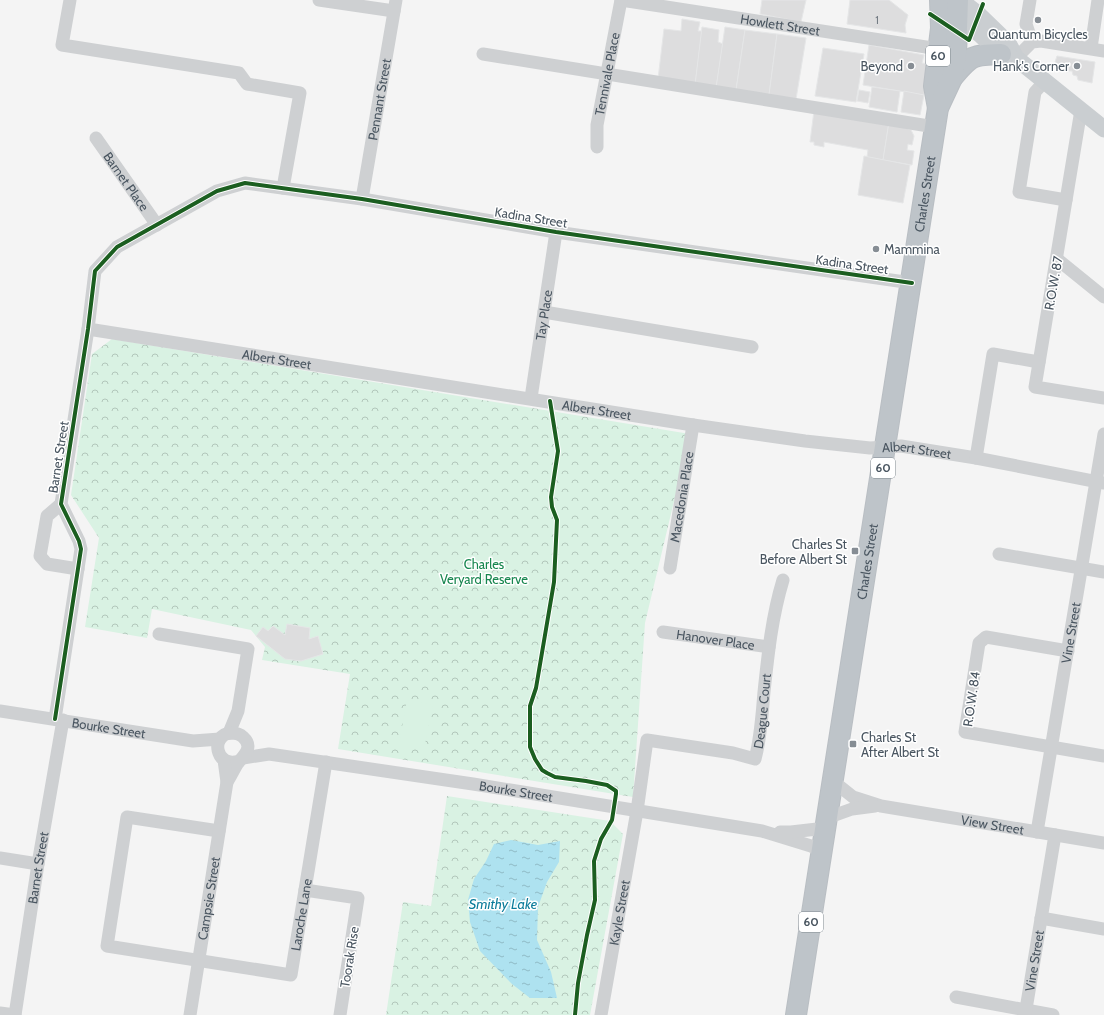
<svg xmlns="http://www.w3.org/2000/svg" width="1104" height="1015" font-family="Cabin,sans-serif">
<defs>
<pattern id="forest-crowns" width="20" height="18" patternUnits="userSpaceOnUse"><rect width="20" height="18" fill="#d9f2e3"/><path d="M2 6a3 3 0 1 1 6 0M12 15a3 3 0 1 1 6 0" fill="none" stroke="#b2c7bb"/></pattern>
<pattern id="water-ripples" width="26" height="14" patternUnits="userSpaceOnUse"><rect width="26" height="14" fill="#aee2f0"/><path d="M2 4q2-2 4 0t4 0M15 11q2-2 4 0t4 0" fill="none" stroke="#90bac6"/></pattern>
</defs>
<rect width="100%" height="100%" fill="#f4f4f4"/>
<!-- forest -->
<g fill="url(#forest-crowns)">
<polygon points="112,339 690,434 645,623 633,797 338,749 350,674 262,660 265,647 251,630 152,609 147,638 85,627 99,538 71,495 92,354"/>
<polygon points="447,796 610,821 623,834 590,1015 386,1015 403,902 431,906"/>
</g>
<!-- pitch -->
<polygon fill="#d9f2e3" points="407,700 433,705 424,749 399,744"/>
<!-- water -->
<polygon fill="url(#water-ripples)" points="511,840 538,845 560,841 559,862 547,882 538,907 537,940 551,972 557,998 530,998 512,984 480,951 470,922 468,900 474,879 486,861 494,844"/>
<!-- building -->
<g fill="#ddddde" stroke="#e5e6e7">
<polygon points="762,0 806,0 801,22 760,14"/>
<polygon points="850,0 889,0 908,15 905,25 906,33 847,24"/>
<polygon points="682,19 700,22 698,31 702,31 695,85 658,79 664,29 681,31"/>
<polygon points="702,27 719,30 718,42 723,44 716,88 695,85"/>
<polygon points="725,27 745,30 736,90 716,88"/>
<polygon points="745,30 777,34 769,95 736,90"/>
<polygon points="777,34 806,38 796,99 769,95"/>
<polygon points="869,45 924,55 922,63 928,64 924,95 863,85"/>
<polygon points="823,48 864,54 856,102 815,96"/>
<polygon points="1057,56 1095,62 1092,83 1078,80 1077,76 1073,75 1072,71 1068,71 1067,73 1055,62"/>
<polygon points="872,87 900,91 897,112 869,107"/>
<polygon points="859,90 870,92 868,103 857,101"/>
<polygon points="904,91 924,95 920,115 901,112"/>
<polygon points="814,111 889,122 883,160 867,157 868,150 824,142 824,147 814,145 814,142 810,142"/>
<polygon points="889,122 911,130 914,136 912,145 908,144 907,150 914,151 912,165 883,160"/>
<polygon points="864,156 910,165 903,203 858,195"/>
<polygon points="287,624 310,628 309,639 318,636 323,654 301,661 285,659 256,636 263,627 268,631 273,626 285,635"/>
</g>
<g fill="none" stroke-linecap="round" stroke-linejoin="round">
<defs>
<g id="highway">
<path d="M 952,78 C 971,55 972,55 1001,54"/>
<polyline points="938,108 934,86 941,28 940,0"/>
<path id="s18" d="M 796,1015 L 938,108 L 952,78 L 956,55 L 958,0"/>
</g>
</defs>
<!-- highway casing -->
<use href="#highway" stroke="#b9bec3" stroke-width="22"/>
<!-- minor -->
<g stroke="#ced0d2" stroke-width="13">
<polyline points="70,0 62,45 239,73 247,84 300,93 283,188"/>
<polyline points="319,0 394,11"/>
<path id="s1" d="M 621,0 L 939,49"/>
<polyline points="1030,0 1026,24 1032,42"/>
<polyline points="1091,48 1098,0"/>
<polyline points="483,54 935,127"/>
<polyline points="1016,58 1032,42 1041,41 1104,51"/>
<polyline points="1045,81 1035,92 1019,192 1066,200"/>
<polyline points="1081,110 1035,387 1104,398"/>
<path id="s2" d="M 96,138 L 157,225"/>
<path id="s3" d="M 597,147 L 597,125 L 621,0"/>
<path id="s4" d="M 362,199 L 396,0"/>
<polyline points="1057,259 1104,297"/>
<polyline points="544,312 752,347"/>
<path id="s5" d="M 88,329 L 693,425 L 805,441 L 870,448 L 901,446 L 976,458 L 1104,483"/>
<path id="s6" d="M 531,398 L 556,232"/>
<polyline points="976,458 993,354 1039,362"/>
<polyline points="61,504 47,516 40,556 47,564 78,569"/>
<polyline points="999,554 1104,572"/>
<path id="s7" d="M 670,568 L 693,425"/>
<path id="s8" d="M 663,632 L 769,647"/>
<polyline points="159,634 248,649 238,711 229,733"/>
<polyline points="1068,651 986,637 979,643 965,732 1104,756"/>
<path id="s9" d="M 0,711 L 193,741 L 220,739"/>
<polyline points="55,719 81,549 79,541 61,504 88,329 95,271 117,247 217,191 245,183 362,199 556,232 912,283"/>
<path id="s10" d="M 243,758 L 269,754 L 473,784 L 762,831 L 811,846 L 823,853"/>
<path id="s11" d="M 833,781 L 853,797 L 881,806 L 1104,843"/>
<path d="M 227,782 C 231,776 234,769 238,763 C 244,755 254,747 243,737 C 240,734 235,733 231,733 C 210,734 215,769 239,761"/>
<polyline points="827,818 852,809 875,806"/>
<path id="s12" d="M 219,831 L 127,817 L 107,946 L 291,975 L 326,762"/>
<polyline points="780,832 791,832 826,828"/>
<path id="s13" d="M 1037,832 L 1104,434"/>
<polyline points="0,858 38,864"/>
<polyline points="305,890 358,898 340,1015"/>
<polyline points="1041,918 1104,929"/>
<polyline points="956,997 1053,1015"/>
<polyline points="0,1013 15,1015"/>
<path id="s14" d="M 15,1015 L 38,864 L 63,720"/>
<path id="s15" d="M 190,1015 L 227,782 L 224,760"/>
<path id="s16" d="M 601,1015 L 637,811 L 647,740 L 733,753 L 755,759 C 761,737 762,714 764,692 C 768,654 772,616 783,580"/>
<path id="s17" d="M 1025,1015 L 1055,835"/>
</g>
<!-- major -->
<g stroke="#caced1" stroke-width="17">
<polyline points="960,0 979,15 1008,43 1016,58 1104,129"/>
<polyline points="949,10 981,35 1001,54 1010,56"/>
</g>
<!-- highway -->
<use href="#highway" stroke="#bec4c9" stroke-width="20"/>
<defs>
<g id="cycleway">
<polyline points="930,14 969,40 983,4"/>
<polyline points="550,401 558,451 551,497 552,507 557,520 554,582 536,688 530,706 530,747 535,759 542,770 547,773 555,777 586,781 607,785 616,791 616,794 612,820 601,839 594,861 595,900 587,935 578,983 575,1015"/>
<polyline points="55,719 81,549 79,541 61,504 88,329 95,271 117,247 217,191 245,183 362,199 556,232 912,283"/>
</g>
</defs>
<!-- cycleway casing -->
<use href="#cycleway" stroke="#fff" stroke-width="6"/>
<!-- cycleway -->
<use href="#cycleway" stroke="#1b5e20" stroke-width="4"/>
</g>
<!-- markers -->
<g fill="#868d94" stroke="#fff" stroke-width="1.5">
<circle cx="1038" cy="20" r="4"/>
<circle cx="911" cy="66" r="4"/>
<circle cx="1077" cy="66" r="4"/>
<circle cx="876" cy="249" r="4"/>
<rect x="851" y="547" width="8" height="8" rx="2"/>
<rect x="849" y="740" width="8" height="8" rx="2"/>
</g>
<g text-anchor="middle" stroke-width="3" stroke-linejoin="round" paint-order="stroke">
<!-- number labels -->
<g font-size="11" fill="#707881">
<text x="877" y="24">1</text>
</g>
<!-- shield labels -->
<g fill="#fff" stroke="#808990" stroke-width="1">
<rect x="926" y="46" width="24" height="20" rx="3"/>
<rect x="871" y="458" width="24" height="20" rx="3"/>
<rect x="799" y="912" width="24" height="20" rx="3"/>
</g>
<g font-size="12" font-weight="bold" fill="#4a5661">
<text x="938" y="60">60</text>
<text x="883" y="472">60</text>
<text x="811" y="926">60</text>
</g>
<!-- street labels -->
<g font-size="13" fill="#4a5661" stroke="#fff">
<text dy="5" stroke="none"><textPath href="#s1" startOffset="161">Howlett Street</textPath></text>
<text dy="5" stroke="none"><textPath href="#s3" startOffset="74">Tennivale Place</textPath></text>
<text dy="5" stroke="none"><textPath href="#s4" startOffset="101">Pennant Street</textPath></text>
<text dy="5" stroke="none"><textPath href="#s2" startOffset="53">Barnet Place</textPath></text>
<text dy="5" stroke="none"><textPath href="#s18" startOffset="831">Charles Street</textPath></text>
<text transform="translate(531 217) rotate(9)" y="5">Kadina Street</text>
<text transform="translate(852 264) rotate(8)" y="5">Kadina Street</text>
<text transform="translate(1053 283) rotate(-80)" y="5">R.O.W. 87</text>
<text dy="5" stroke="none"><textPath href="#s6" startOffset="84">Tay Place</textPath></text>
<text dy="5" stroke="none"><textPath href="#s5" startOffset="191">Albert Street</textPath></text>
<text dy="5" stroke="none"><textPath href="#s5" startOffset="515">Albert Street</textPath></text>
<text dy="5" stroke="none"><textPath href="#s5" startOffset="838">Albert Street</textPath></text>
<text transform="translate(58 457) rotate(-81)" y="5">Barnet Street</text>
<text dy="5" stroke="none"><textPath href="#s7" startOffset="72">Macedonia Place</textPath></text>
<text dy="5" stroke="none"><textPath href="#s18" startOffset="459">Charles Street</textPath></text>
<text dy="5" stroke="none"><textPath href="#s13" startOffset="202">Vine Street</textPath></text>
<text dy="5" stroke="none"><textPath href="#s8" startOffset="53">Hanover Place</textPath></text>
<text transform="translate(971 699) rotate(-82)" y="5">R.O.W. 84</text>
<text dy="5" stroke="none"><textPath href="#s16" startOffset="437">Deague Court</textPath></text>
<text dy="5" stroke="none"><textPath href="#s9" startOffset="110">Bourke Street</textPath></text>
<text dy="5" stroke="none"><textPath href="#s10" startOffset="276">Bourke Street</textPath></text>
<text dy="5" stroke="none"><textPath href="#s11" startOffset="168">View Street</textPath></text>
<text dy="5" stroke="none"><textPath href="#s14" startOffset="149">Barnet Street</textPath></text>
<text dy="5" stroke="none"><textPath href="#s15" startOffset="118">Campsie Street</textPath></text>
<text dy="5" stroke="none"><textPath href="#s16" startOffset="104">Kayle Street</textPath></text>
<text dy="5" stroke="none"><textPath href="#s12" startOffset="471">Laroche Lane</textPath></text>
<text transform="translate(349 957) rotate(-81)" y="5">Toorak Rise</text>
<text dy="5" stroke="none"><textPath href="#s17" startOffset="55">Vine Street</textPath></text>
</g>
<!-- poi labels -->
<g font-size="13" fill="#4a5661" stroke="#fff" text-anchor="end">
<text x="1038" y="39" text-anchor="middle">Quantum Bicycles</text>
<text x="903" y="71">Beyond</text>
<text x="1069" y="71">Hank's Corner</text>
<text x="884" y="254" text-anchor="start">Mammina</text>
<text x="847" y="549">Charles St<tspan x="847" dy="15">Before Albert St</tspan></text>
<text x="861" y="742" text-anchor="start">Charles St<tspan x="861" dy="15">After Albert St</tspan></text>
</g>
<!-- park labels -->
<g font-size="13" fill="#17864f" stroke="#fff">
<text x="484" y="569">Charles<tspan x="484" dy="15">Veryard Reserve</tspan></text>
</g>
<!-- water labels -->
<g font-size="14" font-style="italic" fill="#0c7c9b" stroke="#fff">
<text x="503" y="909">Smithy Lake</text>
</g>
</g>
</svg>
